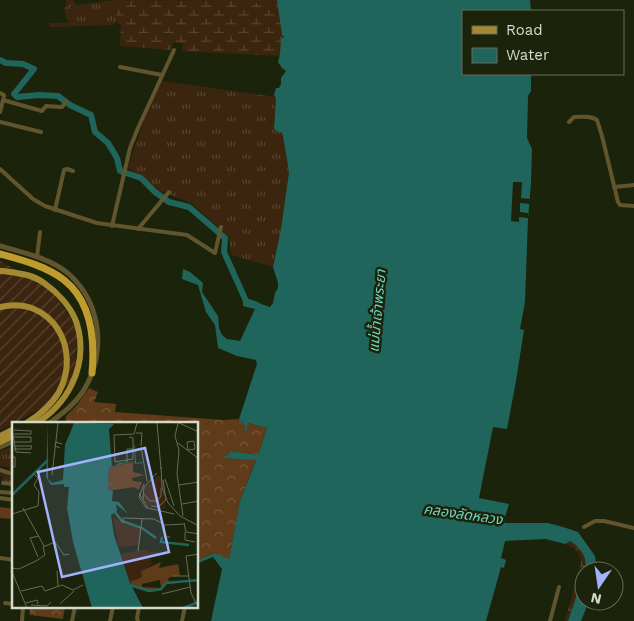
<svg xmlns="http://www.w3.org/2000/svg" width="634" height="621" font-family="'Work Sans','Noto Sans Thai',sans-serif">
<defs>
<pattern id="grass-tufts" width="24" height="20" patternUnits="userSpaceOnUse" patternTransform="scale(1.25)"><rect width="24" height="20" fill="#3c250f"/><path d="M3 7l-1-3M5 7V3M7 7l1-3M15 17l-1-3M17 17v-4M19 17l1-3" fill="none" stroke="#574431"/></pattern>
<pattern id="forest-crowns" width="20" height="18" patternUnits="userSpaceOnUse" patternTransform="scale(1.25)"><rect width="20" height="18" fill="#5f3b19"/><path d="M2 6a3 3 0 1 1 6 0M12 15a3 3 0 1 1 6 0" fill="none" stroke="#755739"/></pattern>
<pattern id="wetland-marsh" width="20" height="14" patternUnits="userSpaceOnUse" patternTransform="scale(1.25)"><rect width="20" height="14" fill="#3c250f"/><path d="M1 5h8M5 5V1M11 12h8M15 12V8" fill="none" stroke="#574431"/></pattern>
<pattern id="garden-furrows" width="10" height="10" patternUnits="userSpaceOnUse" patternTransform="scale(1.25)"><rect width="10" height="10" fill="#3c250f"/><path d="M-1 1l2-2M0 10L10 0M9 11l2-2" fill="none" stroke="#574431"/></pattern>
</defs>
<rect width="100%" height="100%" fill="#1c230b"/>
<!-- grass -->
<g fill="url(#grass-tufts)">
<polygon points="66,0 74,0 76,5 115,0 277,0 278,5 240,1 119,0 117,1 116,22 114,25 49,27 49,23 68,23 64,8 67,6"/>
<path d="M 162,81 L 276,97 L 274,128 L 282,133 L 283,136 L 289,172 L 281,229 L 273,267 L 231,255 L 229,237 L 191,203 L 158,190 L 128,168 C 137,138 148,109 162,81 Z"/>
<polygon points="14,446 14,477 13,478 12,483 3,482 2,476 0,476 0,472 6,472 9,470 10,467 0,466 0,451"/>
</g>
<!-- forest -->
<g fill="url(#forest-crowns)">
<polygon points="89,388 98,392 94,402 116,404 115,412 223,420 239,419 245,426 247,430 248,423 267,428 258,455 230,451 228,456 224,456 224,458 256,459 240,501 229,560 215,553 198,560 198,424 65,424 66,416 77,405"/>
<polygon points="0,507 14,509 14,519 0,518"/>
<polygon points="29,607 65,607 63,619 30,615"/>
</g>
<!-- wetland -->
<g fill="url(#wetland-marsh)">
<polygon points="119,0 240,1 278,5 282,35 284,36 284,38 280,56 182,51 183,43 173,43 171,50 120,46 121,25 116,22 117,1"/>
<path d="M 570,541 C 581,548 585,554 586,567 L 568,621 L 565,621 L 581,564 C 580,552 576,549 565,544 Z"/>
</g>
<!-- garden -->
<polygon fill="url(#garden-furrows)" points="0,261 51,289 78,329 74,379 52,402 0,431"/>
<!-- water -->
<g fill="#20655c">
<path d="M 277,0 L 530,0 L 531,11 L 463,11 L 463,74 L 531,74 L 531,91 L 528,96 L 527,138 L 532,149 L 531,183 L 528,218 L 525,302 L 520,329 L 524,330 L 516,381 L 507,429 L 493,427 L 479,498 L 509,504 L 504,520 L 505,523 L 548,523 L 563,527 L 578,532 L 595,556 L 597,571 L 585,571 C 588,558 581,548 570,541 L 565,544 L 546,539 L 505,541 L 501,558 L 506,560 L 504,568 L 501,567 L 486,621 L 211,621 L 222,569 L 213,557 L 198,563 L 198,560 L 215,553 L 229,559 L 240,501 L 256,460 L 223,458 L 224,456 L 228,456 L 230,451 L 258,455 L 267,428 L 248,423 L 247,431 L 245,430 L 245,426 L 239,419 L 257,364 L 256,360 L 237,356 L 218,348 L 215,325 L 206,312 L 198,285 L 182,279 L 183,269 L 190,272 L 203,283 L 202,292 L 218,316 L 219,328 L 222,335 L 227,339 L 240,341 L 255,309 L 243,306 L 243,302 C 248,301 257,300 261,304 L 270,307 L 273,303 L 275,293 L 278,288 L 278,283 L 273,267 L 281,229 L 289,172 L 283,136 L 282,133 L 275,130 L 274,128 L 276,98 L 274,95 L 276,88 L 279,88 L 281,84 L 281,78 L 286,71 L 282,68 L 278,62 L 280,54 L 281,39 L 284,37 L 284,36 L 282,35 Z"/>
<polygon points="584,573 584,601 589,601 581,621 568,621"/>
</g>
<!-- pier -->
<polygon fill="#1c230b" points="513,182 522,182 521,198 530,199 529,204 520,203 520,212 528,213 528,218 519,217 519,222 511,221"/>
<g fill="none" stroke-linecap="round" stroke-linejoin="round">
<!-- river -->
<polyline stroke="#20655c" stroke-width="6" points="0,60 6,63 23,64 34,69 14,94 17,97 39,95 58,96 70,105 91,115 95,132 108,143 117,158 120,171 141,178 155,192 169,202 189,207 225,238 224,252 246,301 254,304"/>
<!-- minor -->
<g stroke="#61552e" stroke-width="4">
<polyline points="120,67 162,75"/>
<polyline points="0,93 4,95 4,96 0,112"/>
<polyline points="3,100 42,111 46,106 62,107 66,102"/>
<polyline points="0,122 41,132"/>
<path d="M 569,122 L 574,117 C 582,117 590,115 597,120 L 602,136 L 618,202 L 620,205 L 634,206"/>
<polyline points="0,169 33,199 45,206 97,223 187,235 215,253 221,227"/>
<polyline points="614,187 634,185"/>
<polyline points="55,210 64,170 67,169 73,171"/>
<polyline points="112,226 130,148 138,128 174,50"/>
<polyline points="138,229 169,192"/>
<polyline points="37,257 40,232"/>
<polyline points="0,470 9,473"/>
<polyline points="3,483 14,484"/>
<polyline points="0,492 14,493"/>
<polyline points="0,498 14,500"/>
<polyline points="584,527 595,521 604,521 634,528"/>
<polyline points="0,558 14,560"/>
<polyline points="5,603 14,604"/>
<polyline points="22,621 23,607"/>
<polyline points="72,621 75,607"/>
<polyline points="110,621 113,607"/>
<polyline points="138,621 137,618 139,607"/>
<polyline points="182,621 185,607"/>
<polyline points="550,621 559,587"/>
</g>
<!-- tertiary -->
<g stroke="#61552e" stroke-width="5">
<path d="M 0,246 C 22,252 53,259 70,275 C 103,306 106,356 82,393 C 73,406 60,415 48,424"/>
<polyline points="0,447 14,441"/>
</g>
<!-- primary -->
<g stroke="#a38931" stroke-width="6">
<path d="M 0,271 L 3,271 C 17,273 32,274 44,283 C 57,292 70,306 76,321 C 77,324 78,328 79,332 C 86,369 67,405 35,424"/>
<path d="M 0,307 C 52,295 82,349 59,392 C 51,406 38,416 25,424"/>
<polyline points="0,436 14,429"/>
<polyline points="0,442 14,435"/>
</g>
<!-- motorway -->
<path stroke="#be9d2e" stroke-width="7" d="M 0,254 C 22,260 46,266 64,280 C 92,302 95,340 92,373"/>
</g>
<g text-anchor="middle" stroke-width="5" stroke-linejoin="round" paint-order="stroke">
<!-- water labels -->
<g font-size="14" font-style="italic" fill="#6fd6c7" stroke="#1c230b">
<text transform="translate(377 311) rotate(-85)" y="5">แม่น้ำเจ้าพระยา</text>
<text transform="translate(463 514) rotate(8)" y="5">คลองลัดหลวง</text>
</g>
</g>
<!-- overview -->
<g transform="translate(12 422)">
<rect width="186" height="186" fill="#1c230b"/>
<path d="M 101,96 L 129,107 L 127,123 L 107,125 ZM 148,128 L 145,129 L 149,138 L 144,132 L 138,135 L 140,142 L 129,150 L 130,155 L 118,160 L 110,140 L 137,135 L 137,131 Z" fill="#3c250f"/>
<path d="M 121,40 L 121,50 L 133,53 L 120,56 L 121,59 L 130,60 L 127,68 L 122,65 L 96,69 L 96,64 L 101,62 L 96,63 L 97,45 ZM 149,140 L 147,146 L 166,142 L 168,153 L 156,156 L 157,160 L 149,168 L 135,170 L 119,163 L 118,160 L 130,155 L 129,149 ZM 148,158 L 149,166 L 130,165 L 130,162 Z" fill="#5f3b19" fill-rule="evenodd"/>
<path d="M 135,127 L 138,135 L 110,140 L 108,135 L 108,132 Z" fill="#3c250f"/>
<path d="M 147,53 L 152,60 L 153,87 L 137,84 L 131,78 L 133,65 Z" fill="#3c250f"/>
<path d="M 36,1 L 36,57 L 40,61 L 51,58 L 53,23 L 62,1 L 102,2 L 97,7 L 100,45 L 107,41 L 123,39 L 122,23 L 145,21 L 123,23 L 124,41 L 130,40 L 131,41 L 123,42 L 122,39 L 97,45 L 96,62 L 102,62 L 96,64 L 96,68 L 101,69 L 100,79 L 107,80 L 116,92 L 104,82 L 105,89 L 99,93 L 102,113 L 118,161 L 131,186 L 80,186 L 61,120 L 55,86 L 57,65 L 52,65 L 52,62 L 39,63 L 34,55 Z" fill="#20655c"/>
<path fill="none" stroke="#20655c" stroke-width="2.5" d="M 0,73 L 36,38M 102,89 L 110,99 L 130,106 L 144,116M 150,115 L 149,120 L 177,123M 117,163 L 138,169 L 149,167 L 154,161 L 187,158M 171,186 L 187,180"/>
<path fill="none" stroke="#666c57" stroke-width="1" d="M 145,1 L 149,47M 166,1 L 163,14 L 167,28 L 165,52 L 171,94M 167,1 L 187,10M 0,7 L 4,30 L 19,31M 124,11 L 130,11 L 129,24M 2,12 L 19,12 L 19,9 L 2,8M 1,15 L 19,15 L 19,20 L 2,20M 117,15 L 121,16 L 121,37 L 103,40 L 102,13 L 122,12 L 125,1M 166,21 L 187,37M 2,24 L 20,24 L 19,27 L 2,27M 129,25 L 135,59M 48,26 L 43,24 L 44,20 L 50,22M 176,28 L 183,27 L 182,19 L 175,20 L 176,28M 0,35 L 3,35 L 3,45 L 0,45M 115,40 L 115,27 L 121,27M 149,45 L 150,65 L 156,81 L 168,94 L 187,104M 40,53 L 46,1M 153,57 L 162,84M 132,62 L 127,75 L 135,87M 167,63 L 187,60M 127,71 L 136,86 L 162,92M 132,72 L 138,79 L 145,79 L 149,74 L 149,66M 131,77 L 132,65 L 145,51M 170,82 L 187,79M 139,84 L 146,85 L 154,78 L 151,58M 11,86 L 32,124M 0,92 L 26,84 L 27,70 L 22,63 L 26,56 L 22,52M 111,101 L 111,96 L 142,97 L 153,103 L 173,102M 172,101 L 174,110 L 187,112M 152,103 L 153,115 L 158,115M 173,110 L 173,118 L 183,120M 126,129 L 130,97M 26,135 L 18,116 L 27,114M 0,146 L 7,147 L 24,139 L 33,133 L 31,125 L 43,120 L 52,133 L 57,132M 45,149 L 46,164M 0,150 L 15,186M 161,154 L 177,154M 9,169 L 30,164 L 33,169 L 50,163 L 61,168 L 71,163M 150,172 L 178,165M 14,181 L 25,178 L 26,182M 48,182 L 62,169M 19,183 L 35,184 L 39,180M 186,185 L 179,171 L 174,134 L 187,132"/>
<path fill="#a2b2fd" fill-opacity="0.15" stroke="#a2b2fd" stroke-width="2.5" d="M 133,26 L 157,130 L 50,155 L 26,50 Z"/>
<rect width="186" height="186" fill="none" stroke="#d4d9ca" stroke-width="2.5"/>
</g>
<!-- legend -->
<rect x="462" y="10" width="162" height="65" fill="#1c230b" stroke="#666c57"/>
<rect x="472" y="26" width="25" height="8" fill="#a38931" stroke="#666c57"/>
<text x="506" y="35" font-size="15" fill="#d4d9ca">Road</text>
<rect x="472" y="48" width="25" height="15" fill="#20655c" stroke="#666c57"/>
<text x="506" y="60" font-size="15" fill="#d4d9ca">Water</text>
<!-- north arrow -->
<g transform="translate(599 586) rotate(193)"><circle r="24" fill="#1c230b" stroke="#666c57"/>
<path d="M0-4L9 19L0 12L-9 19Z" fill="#a2b2fd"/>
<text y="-8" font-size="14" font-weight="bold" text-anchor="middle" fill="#d4d9ca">N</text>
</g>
</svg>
